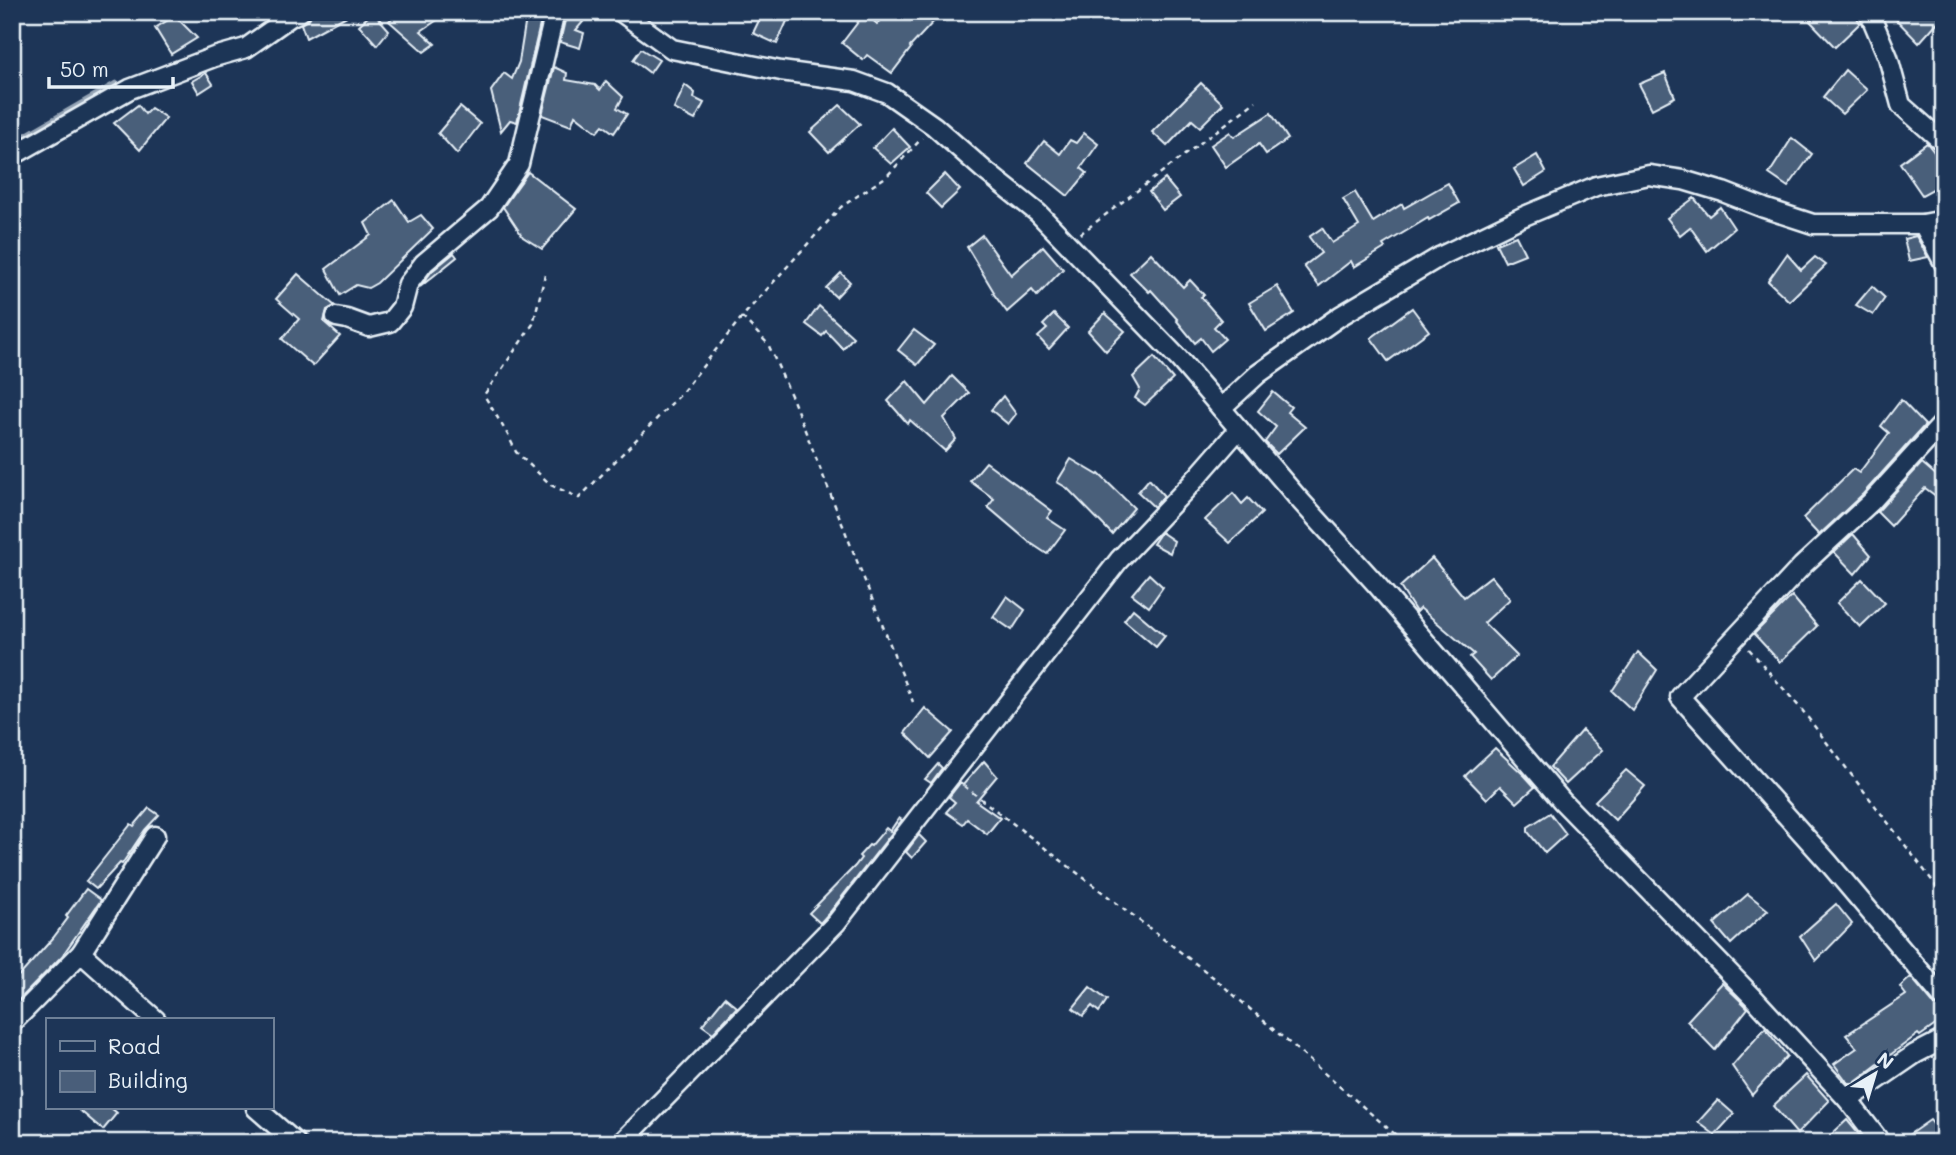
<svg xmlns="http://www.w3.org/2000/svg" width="1956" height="1155" font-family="Mali,sans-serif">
<rect width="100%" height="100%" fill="#1d3557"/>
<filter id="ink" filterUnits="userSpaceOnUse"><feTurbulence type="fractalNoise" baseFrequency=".0143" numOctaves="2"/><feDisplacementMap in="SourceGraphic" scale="14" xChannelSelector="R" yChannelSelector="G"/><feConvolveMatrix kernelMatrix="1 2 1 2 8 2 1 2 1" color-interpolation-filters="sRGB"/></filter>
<g filter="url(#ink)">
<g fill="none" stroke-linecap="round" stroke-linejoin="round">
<!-- stream -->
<polyline stroke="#95a4b5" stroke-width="5" points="12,143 116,83"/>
</g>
<!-- building -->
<g fill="#495e7a" stroke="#e8f1f8" stroke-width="2">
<polygon points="318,12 354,12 306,38 301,24 309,19 311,15"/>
<polygon points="373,12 389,30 377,45 359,25"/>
<polygon points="398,12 449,12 421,31 435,44 424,52 389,21"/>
<polygon points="527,12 543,12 517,122 510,120 501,131 491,91 504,73 512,79 519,62"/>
<polygon points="569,12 583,22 576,30 584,33 580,48 560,42 566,16"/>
<polygon points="763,12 791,12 777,44 753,33"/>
<polygon points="886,12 929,12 937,18 910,47 911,48 892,73 867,55 863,60 842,43 865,13 877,24"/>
<polygon points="1820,12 1854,12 1860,23 1835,47 1810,21"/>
<polygon points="1889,12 1944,12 1944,15 1919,43"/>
<polygon points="175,16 197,38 171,54 155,28"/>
<polygon points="641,49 659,60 650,73 633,60"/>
<polygon points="554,67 567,73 566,80 595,85 600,90 606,81 623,97 617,108 627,114 614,133 603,125 597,132 575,115 571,126 542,115"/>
<polygon points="1845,70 1867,90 1842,114 1823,97"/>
<polygon points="206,73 213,84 199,93 192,81"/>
<polygon points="1665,73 1675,97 1652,109 1639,84"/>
<polygon points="1201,83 1223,104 1200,127 1192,120 1167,146 1152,132"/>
<polygon points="685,85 695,93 694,98 704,103 695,120 674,109"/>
<polygon points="138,105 145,114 151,108 166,118 140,150 114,123"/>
<polygon points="840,105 860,124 829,152 810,132"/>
<polygon points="460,107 480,124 457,154 438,133"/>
<polygon points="1271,113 1288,139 1266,154 1259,144 1226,167 1211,145 1230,132 1234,137"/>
<polygon points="892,128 910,147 891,164 873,148"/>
<polygon points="1084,133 1098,144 1081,168 1087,173 1068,196 1027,163 1044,141 1060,154 1070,140 1076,143"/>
<polygon points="1792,138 1812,154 1788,187 1769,174"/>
<polygon points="1927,143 1944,165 1944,183 1922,195 1900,163"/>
<polygon points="1537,155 1546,172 1524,186 1514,169"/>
<polygon points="528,172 576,209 542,249 523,237 503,207"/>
<polygon points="945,174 960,190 941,208 926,193"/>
<polygon points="1165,179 1180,197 1163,210 1149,192"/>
<polygon points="1448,183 1459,203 1429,220 1428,218 1383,245 1385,248 1354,267 1351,261 1319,286 1304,266 1321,253 1309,237 1322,228 1332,243 1359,226 1343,199 1355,192 1373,222 1402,204 1404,208"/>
<polygon points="1694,198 1709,216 1720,207 1734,228 1707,251 1690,227 1680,235 1667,218"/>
<polygon points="394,200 409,222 421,215 433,229 377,283 368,288 356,285 340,295 326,269 371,235 365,223"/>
<polygon points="982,235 1011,275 1043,246 1063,269 1037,296 1032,290 1007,312 993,293 994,292 967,247"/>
<polygon points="1516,236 1525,254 1505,262 1496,244"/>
<polygon points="1916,236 1928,257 1909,261 1904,239"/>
<polygon points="454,253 457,257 420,287 432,271"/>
<polygon points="1151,253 1183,287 1190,280 1204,295 1201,297 1221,320 1214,327 1225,339 1211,351 1201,338 1195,343 1177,321 1178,320 1151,290 1149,292 1130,273"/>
<polygon points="1787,254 1801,270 1815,257 1826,265 1789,301 1768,281"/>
<polygon points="841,273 850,282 836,297 826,288"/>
<polygon points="298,274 335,306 327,310 324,322 340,336 313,366 282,339 299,319 276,299"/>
<polygon points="1277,286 1294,313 1266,331 1249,303"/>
<polygon points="1872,286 1885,298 1873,315 1856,305"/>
<polygon points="819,306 853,337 843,349 826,331 822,336 806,324"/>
<polygon points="1412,308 1429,331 1388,361 1371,338"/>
<polygon points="1105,313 1125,331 1106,351 1088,331"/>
<polygon points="1054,314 1068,328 1049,349 1038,337 1047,329 1043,325"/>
<polygon points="914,330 934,345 917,365 898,350"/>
<polygon points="1154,357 1173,379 1145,405 1135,398 1140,389 1133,377"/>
<polygon points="952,376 969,393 944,418 956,439 945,451 910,420 908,424 888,401 907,381 927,405"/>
<polygon points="1273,392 1291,407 1287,412 1305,427 1277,454 1265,442 1276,427 1258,411"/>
<polygon points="1003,396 1016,414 1008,424 991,410"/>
<polygon points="1901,400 1925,425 1863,494 1819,535 1803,518 1853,469 1859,473 1889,433 1881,426"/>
<polygon points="1071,459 1098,475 1099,474 1134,508 1112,534 1067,488 1057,482"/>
<polygon points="986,462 1052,511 1047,518 1065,530 1047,554 1029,542 988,507 994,499 970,481"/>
<polygon points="1922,463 1944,482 1944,502 1925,488 1891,526 1877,512"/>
<polygon points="1149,479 1164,496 1154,507 1138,492"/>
<polygon points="1233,493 1242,504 1248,498 1262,513 1230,543 1205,520"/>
<polygon points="1161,532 1174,541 1170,553 1153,544"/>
<polygon points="1853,534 1871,555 1855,574 1834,552"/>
<polygon points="1432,558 1464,597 1491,576 1510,599 1484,623 1517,656 1491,680 1470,657 1474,654 1420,608 1416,612 1400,587"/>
<polygon points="1149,574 1163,587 1149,607 1132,594"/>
<polygon points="1862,579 1885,603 1860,627 1837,603"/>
<polygon points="1007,596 1025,610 1012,630 993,617"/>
<polygon points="1792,596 1817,626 1780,662 1754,634"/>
<polygon points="1133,609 1165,636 1156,647 1124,620"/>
<polygon points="1638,652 1657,670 1632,710 1612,691"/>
<polygon points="925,708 953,732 930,758 905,733"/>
<polygon points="1582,730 1603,750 1566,784 1550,767"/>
<polygon points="1495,748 1525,776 1535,787 1517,803 1500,786 1487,799 1465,776"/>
<polygon points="984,761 997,776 976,801 1000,818 987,834 967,819 963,824 946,812 955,802 949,797 960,783 963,785"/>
<polygon points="938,764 942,768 931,783 925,779"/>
<polygon points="1626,770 1645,786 1615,820 1595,801"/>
<polygon points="149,808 159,815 145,830 122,864 120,863 96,889 86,881 131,824 134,826"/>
<polygon points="1550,813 1566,834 1545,853 1528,832 1528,827"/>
<polygon points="899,818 902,820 830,912 820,923 809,913 855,866 861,858 859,856 869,845 871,846 886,828 890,831"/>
<polygon points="919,835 926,842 912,858 906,852"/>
<polygon points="86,889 101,900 62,956 19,1000 12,994 12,981 22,973 53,938 68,918 66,916"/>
<polygon points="1748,894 1768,910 1731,944 1714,924"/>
<polygon points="1836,904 1852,924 1816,961 1800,936"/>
<polygon points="1911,977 1935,1006 1944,1010 1944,1019 1920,1036 1918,1034 1853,1083 1848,1083 1834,1064 1857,1048 1846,1035 1906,995 1900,987"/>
<polygon points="1722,983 1748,1008 1715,1050 1687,1021"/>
<polygon points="1090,987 1107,1000 1099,1012 1092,1006 1083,1016 1073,1008"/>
<polygon points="725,997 737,1007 713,1033 702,1025"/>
<polygon points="1765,1028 1787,1056 1752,1095 1732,1066"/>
<polygon points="1806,1075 1829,1101 1797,1134 1773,1106"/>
<polygon points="1718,1100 1734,1114 1715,1135 1698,1122"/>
<polygon points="77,1108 111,1108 117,1113 103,1130"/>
<polygon points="1847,1120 1866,1143 1822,1143"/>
<polygon points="1930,1120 1941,1134 1929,1143 1897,1143"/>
</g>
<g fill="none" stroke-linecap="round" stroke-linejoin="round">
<defs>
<g id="street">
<polyline points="621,12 672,49 781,71 854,81 887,93 934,126 984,170 1038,213 1179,359 1297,497 1377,585 1562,801 1753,997 1848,1100 1881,1143"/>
<polyline points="1869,12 1888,57 1901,105 1944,143"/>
<polyline points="12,156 130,89 214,57 246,48 290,17 300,12"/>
<polyline points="1944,220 1923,224 1944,263"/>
<polyline points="336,317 347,319 369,327 390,322 402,307 408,284 424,263 489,208 519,164 555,12"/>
<polyline points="1221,408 1258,374 1340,316 1441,256 1522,217 1596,186 1649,175 1683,180 1723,192 1764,208 1813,224 1923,224"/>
<polyline points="1944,422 1871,502 1802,566 1680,697 1828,862 1944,999"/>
<polyline points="81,953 156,1020"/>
<polyline points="12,1023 81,953 155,836"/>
<polyline points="1848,1100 1915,1054 1944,1039"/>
<polyline points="256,1108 296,1143"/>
<polyline points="621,1143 836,923 1119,560 1191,484 1239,429"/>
</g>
</defs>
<!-- street casing -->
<use href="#street" stroke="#e8f1f8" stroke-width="23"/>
<!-- path -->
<g stroke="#e8f1f8" stroke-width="2.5" stroke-dasharray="5 5" stroke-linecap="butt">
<polyline points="1080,234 1256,101"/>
<polyline points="545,275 533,324 484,395 508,435 516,452 551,485 579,498 680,395 742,317 841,207 887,176 922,138"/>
<polyline points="742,317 768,344 793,400 913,702"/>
<polyline points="1749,649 1802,710 1944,896"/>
<polyline points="964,786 1213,977 1405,1143"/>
</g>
<!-- street -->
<use href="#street" stroke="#1d3557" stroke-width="18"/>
</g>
</g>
<!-- margin -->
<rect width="1956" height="1155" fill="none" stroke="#1d3557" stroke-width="42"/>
<rect x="21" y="21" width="1914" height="1113" fill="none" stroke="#e8f1f8" stroke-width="2.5" filter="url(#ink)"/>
<!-- legend -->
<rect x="46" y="1018" width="228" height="91" fill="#1d3557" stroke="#6e8097" stroke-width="2"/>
<rect x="60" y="1041" width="35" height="10" fill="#1d3557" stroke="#6e8097" stroke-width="2"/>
<text x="108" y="1054" font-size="21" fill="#e8f1f8">Road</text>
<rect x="60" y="1071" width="35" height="21" fill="#495e7a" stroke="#6e8097" stroke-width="2"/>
<text x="108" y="1088" font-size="21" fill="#e8f1f8">Building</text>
<!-- north arrow -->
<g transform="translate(1875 1074) rotate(38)" stroke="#1d3557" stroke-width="5" paint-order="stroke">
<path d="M0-5L12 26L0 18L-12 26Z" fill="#e8f1f8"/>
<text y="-10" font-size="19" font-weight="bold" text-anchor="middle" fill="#e8f1f8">N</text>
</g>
<!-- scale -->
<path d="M49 77v10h124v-10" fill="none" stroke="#e8f1f8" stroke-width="3.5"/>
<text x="60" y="77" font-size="21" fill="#e8f1f8" stroke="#1d3557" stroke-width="5" paint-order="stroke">50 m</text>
</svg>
